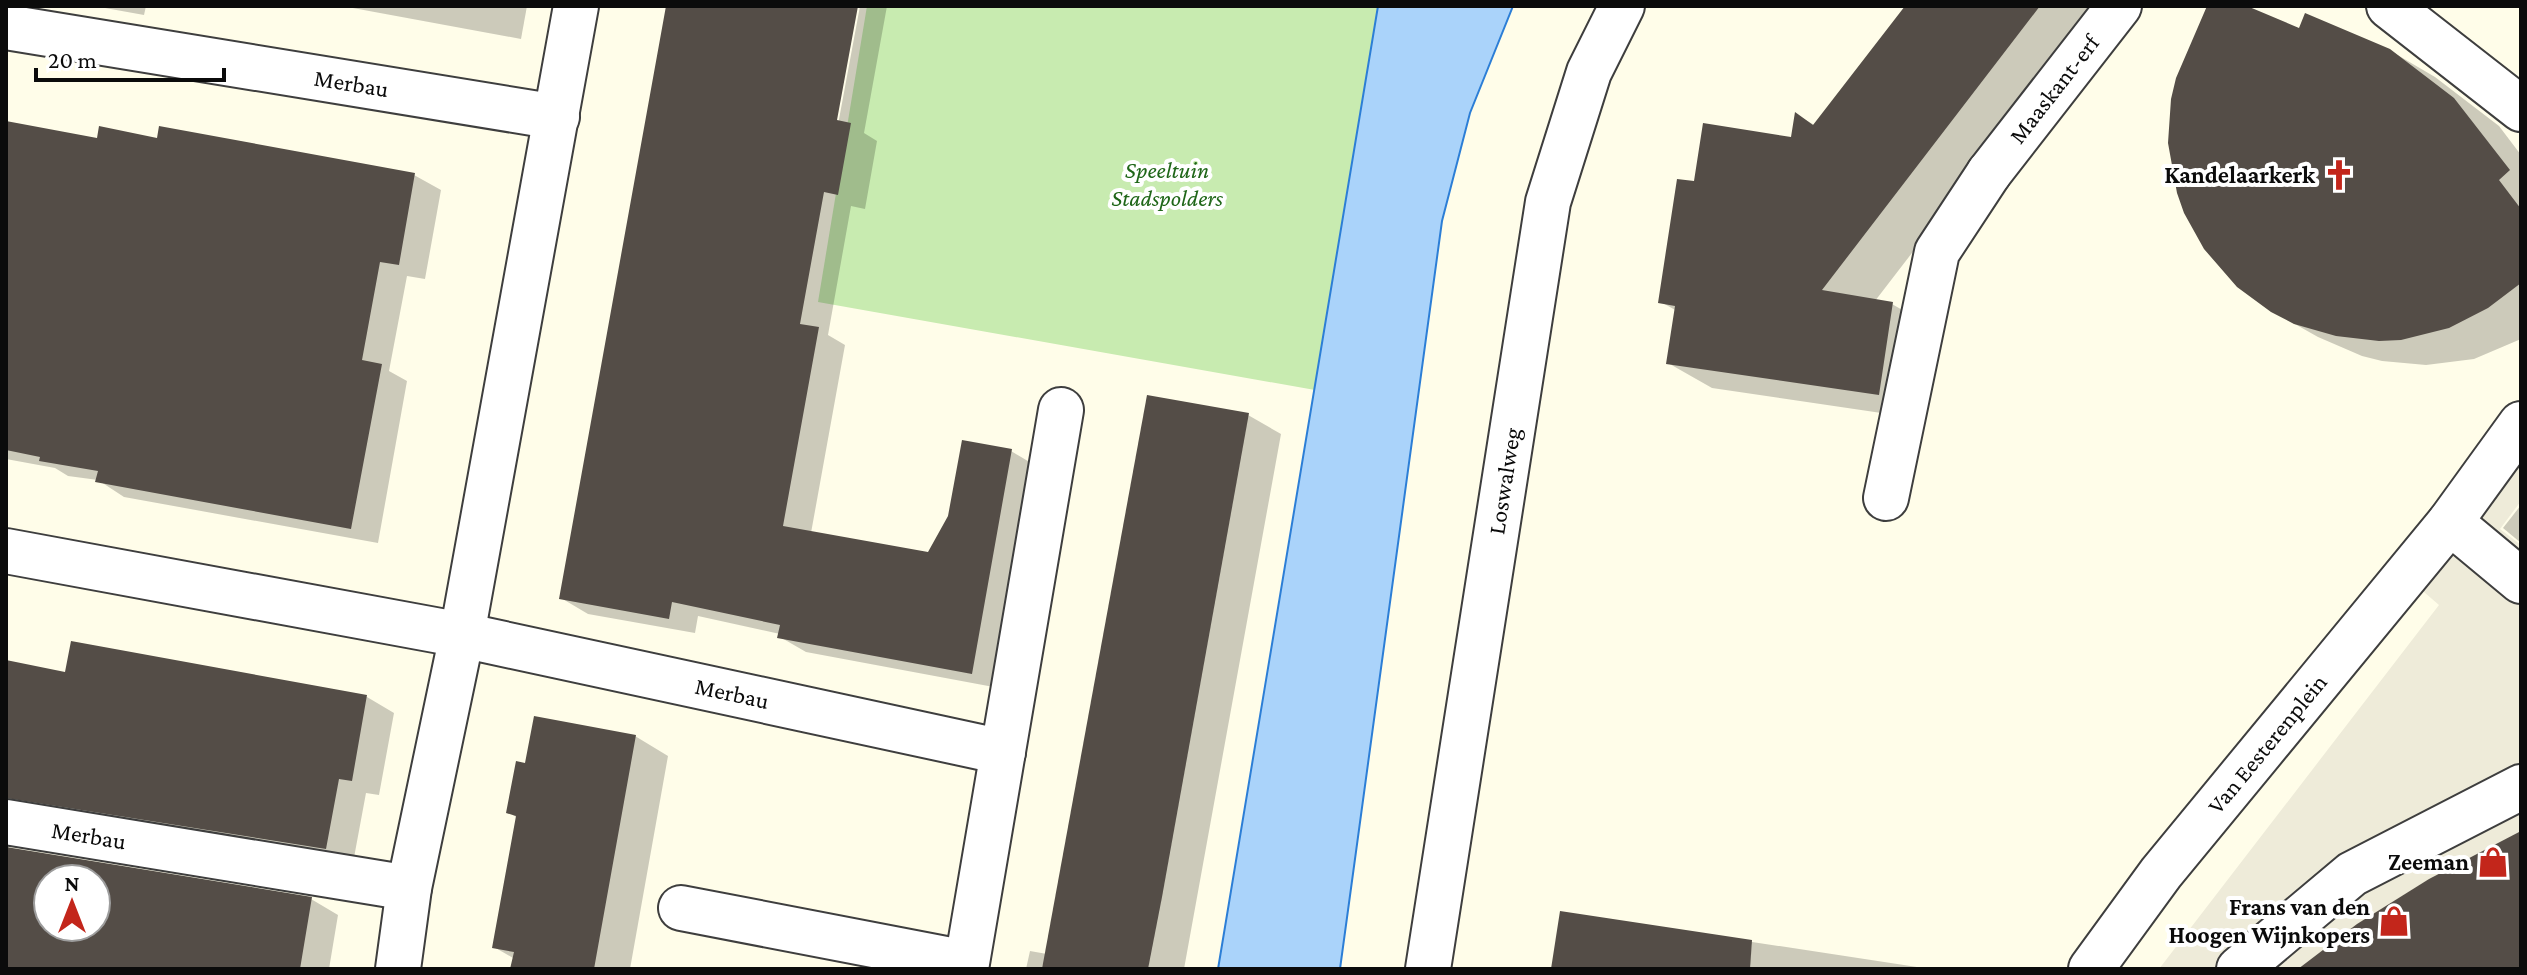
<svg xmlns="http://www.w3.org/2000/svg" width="2527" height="975" font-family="'Crimson Pro',serif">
<rect width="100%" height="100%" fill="#fffde9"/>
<!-- green -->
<polygon fill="#c8ebb0" points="867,6 1378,6 1315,390 818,302"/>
<!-- plaza -->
<polygon fill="#eeebd9" points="2521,452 2521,501 2500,529 2521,545 2521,832 2429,879 2357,924 2298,969 2159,969 2439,605 2417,586"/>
<!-- water -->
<polygon fill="#aad3fa" stroke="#2c7ed6" stroke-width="2" points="1378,6 1513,6 1470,113 1442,221 1340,969 1218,969"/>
<!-- shadow -->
<g fill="#0003" fill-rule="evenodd">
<polygon points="94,6 146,6 144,15"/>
<polygon points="342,6 527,6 521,39"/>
<polygon points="668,6 856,6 833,130 837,130 860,6 887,6 864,133 877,141 865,209 851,206 828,335 845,345 811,533 929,555 950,517 1011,451 1038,467 999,688 806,652 780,637 780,634 698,616 695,633 588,614 561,598"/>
<polygon points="1908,6 2102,6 1875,301 1892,304 1935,329 1922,419 1712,388 1668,363 1677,311 1661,302 1696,183 1793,139 1797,115 1816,126"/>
<polygon points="2209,6 2242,6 2300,30 2389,50 2435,77 2499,126 2521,155 2521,339 2474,359 2426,365 2382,361 2362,356 2318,337 2272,311"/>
<polygon points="6,123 99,140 159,140 414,175 441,190 425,279 407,276 389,371 407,381 378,543 124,497 98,480 68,476 55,468 6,459"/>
<polygon points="1248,415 1281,434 1184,969 1026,969 1030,951 1047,954"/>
<polygon points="2521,505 2521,543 2503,528"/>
<path d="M 72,643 L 367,697 L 394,713 L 379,795 L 366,793 L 353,863 L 8,833 L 9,849 L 311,899 L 338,915 L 329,969 L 6,969 L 6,662 L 67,675 ZM 48,879 L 96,879 L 96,927 L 48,927 Z"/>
<polygon points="635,736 668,756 630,969 540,969 527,966 494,947 518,818 508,812 527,765"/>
<polygon points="1562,913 1930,969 1553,969"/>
</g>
<!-- building -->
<g fill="#544d47" fill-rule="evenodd">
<polygon points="666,6 858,6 837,120 851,123 838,195 824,192 800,324 819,327 783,526 928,552 948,516 962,440 1012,449 972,674 777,638 780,625 672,602 669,619 559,599"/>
<polygon points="1905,6 2040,6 1822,290 1893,302 1879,395 1666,364 1675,306 1658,303 1677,179 1694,181 1703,123 1791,137 1795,112 1813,125"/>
<polygon points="2207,6 2247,6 2299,28 2305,13 2390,49 2454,98 2510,170 2499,180 2521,209 2521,283 2488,308 2449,328 2401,340 2379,341 2336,336 2294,324 2271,312 2237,287 2204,249 2184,213 2177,193 2168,143 2171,99 2176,78"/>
<polygon points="6,121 97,138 99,126 157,138 159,126 415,173 399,265 380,262 362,360 382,364 351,529 95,482 98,471 39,461 40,457 6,450"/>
<polygon points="1147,395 1249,413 1162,897 1148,969 1042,969"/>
<polygon points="71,641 367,695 352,781 339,779 326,849 6,798 6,660 65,672"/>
<polygon points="534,716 636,735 594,969 510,969 514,952 492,948 516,816 506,813 516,761 525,763"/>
<polygon points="2521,831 2521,969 2298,969 2357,924 2429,879"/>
<path d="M 6,847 L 312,897 L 300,969 L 6,969 ZM 48,879 L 96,879 L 96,927 L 48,927 Z"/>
<polygon points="1560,911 1752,940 1750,969 1551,969"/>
</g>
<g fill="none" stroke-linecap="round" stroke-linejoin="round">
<defs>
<g id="pedestrian">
<polyline points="1886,498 1937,252 1989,173"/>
<polyline points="2450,522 2521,581"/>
<path id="s1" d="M 6,822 L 409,888"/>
<polyline points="2239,969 2352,874 2521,787"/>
</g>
<g id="minor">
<polyline points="2389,6 2521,109"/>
<path id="s2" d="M 6,27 L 557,117"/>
<path id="s3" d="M 1989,173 L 2119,6"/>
<path id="s4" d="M 6,551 L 462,635 L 1003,752"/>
<polyline points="681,908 967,963 1061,410"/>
<polyline points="398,969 409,888 462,635 576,6"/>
<path id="s5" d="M 1428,969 L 1548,202 L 1589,72 L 1622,6"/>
<path id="s6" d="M 2091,969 L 2161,873 L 2450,522 L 2521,424"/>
</g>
</defs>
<!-- pedestrian casing -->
<use href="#pedestrian" stroke="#3e3e3e" stroke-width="48"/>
<!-- minor casing -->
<use href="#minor" stroke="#3e3e3e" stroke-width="48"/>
<!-- pedestrian -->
<use href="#pedestrian" stroke="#fff" stroke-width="44"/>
<!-- minor -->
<use href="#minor" stroke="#fff" stroke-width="44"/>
</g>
<!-- icons -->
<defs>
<symbol id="church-bare" viewBox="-9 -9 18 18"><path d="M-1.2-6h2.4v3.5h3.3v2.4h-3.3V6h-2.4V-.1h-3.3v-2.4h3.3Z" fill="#c3261b" stroke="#fff" stroke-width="2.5" paint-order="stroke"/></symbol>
<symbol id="shop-bare" viewBox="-9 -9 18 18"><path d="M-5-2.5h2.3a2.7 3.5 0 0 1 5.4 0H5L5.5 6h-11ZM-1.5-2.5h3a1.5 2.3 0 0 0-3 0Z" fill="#c3261b" stroke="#fff" stroke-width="2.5" paint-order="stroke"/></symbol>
</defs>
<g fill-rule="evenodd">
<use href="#church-bare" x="2317" y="153" width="44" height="44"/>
<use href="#shop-bare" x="2471" y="840" width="44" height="44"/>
<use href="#shop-bare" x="2372" y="899" width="44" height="44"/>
</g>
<g text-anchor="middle" stroke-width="8" stroke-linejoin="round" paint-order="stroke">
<!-- street labels -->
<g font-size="24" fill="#0b0b0b" stroke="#fff">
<text dy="8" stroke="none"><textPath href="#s2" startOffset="350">Merbau</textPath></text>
<text dy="8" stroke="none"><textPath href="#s3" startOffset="106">Maaskant-erf</textPath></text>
<text dy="8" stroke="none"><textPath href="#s5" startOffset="494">Loswalweg</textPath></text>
<text dy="8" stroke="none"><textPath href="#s4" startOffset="740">Merbau</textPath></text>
<text dy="8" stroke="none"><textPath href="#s6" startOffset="286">Van Eesterenplein</textPath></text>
<text dy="8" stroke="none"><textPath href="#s1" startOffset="84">Merbau</textPath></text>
</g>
<!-- park labels -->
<g font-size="24" font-style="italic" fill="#1f6618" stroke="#fff">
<text x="1167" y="178">Speeltuin<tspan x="1167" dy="28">Stadspolders</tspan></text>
</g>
<!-- poi labels -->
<g font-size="24" font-weight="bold" fill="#0b0b0b" stroke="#fff" text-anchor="end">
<text x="2315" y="183">Kandelaarkerk</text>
<text x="2469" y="870">Zeeman</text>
<text x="2370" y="915">Frans van den<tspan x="2370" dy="28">Hoogen Wijnkopers</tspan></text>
</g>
</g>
<!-- border -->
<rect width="2527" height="975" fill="none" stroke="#0b0b0b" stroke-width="16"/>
<!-- north arrow -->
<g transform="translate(72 903)"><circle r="38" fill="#ffffff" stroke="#9d9d9d" stroke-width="2"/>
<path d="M0-6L14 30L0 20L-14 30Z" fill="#c3261b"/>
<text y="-12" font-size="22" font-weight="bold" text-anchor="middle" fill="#0b0b0b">N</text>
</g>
<!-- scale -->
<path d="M36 68v12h188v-12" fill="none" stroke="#0b0b0b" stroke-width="4"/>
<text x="48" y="68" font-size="24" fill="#0b0b0b" stroke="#ffffff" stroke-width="6" paint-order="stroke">20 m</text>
</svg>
